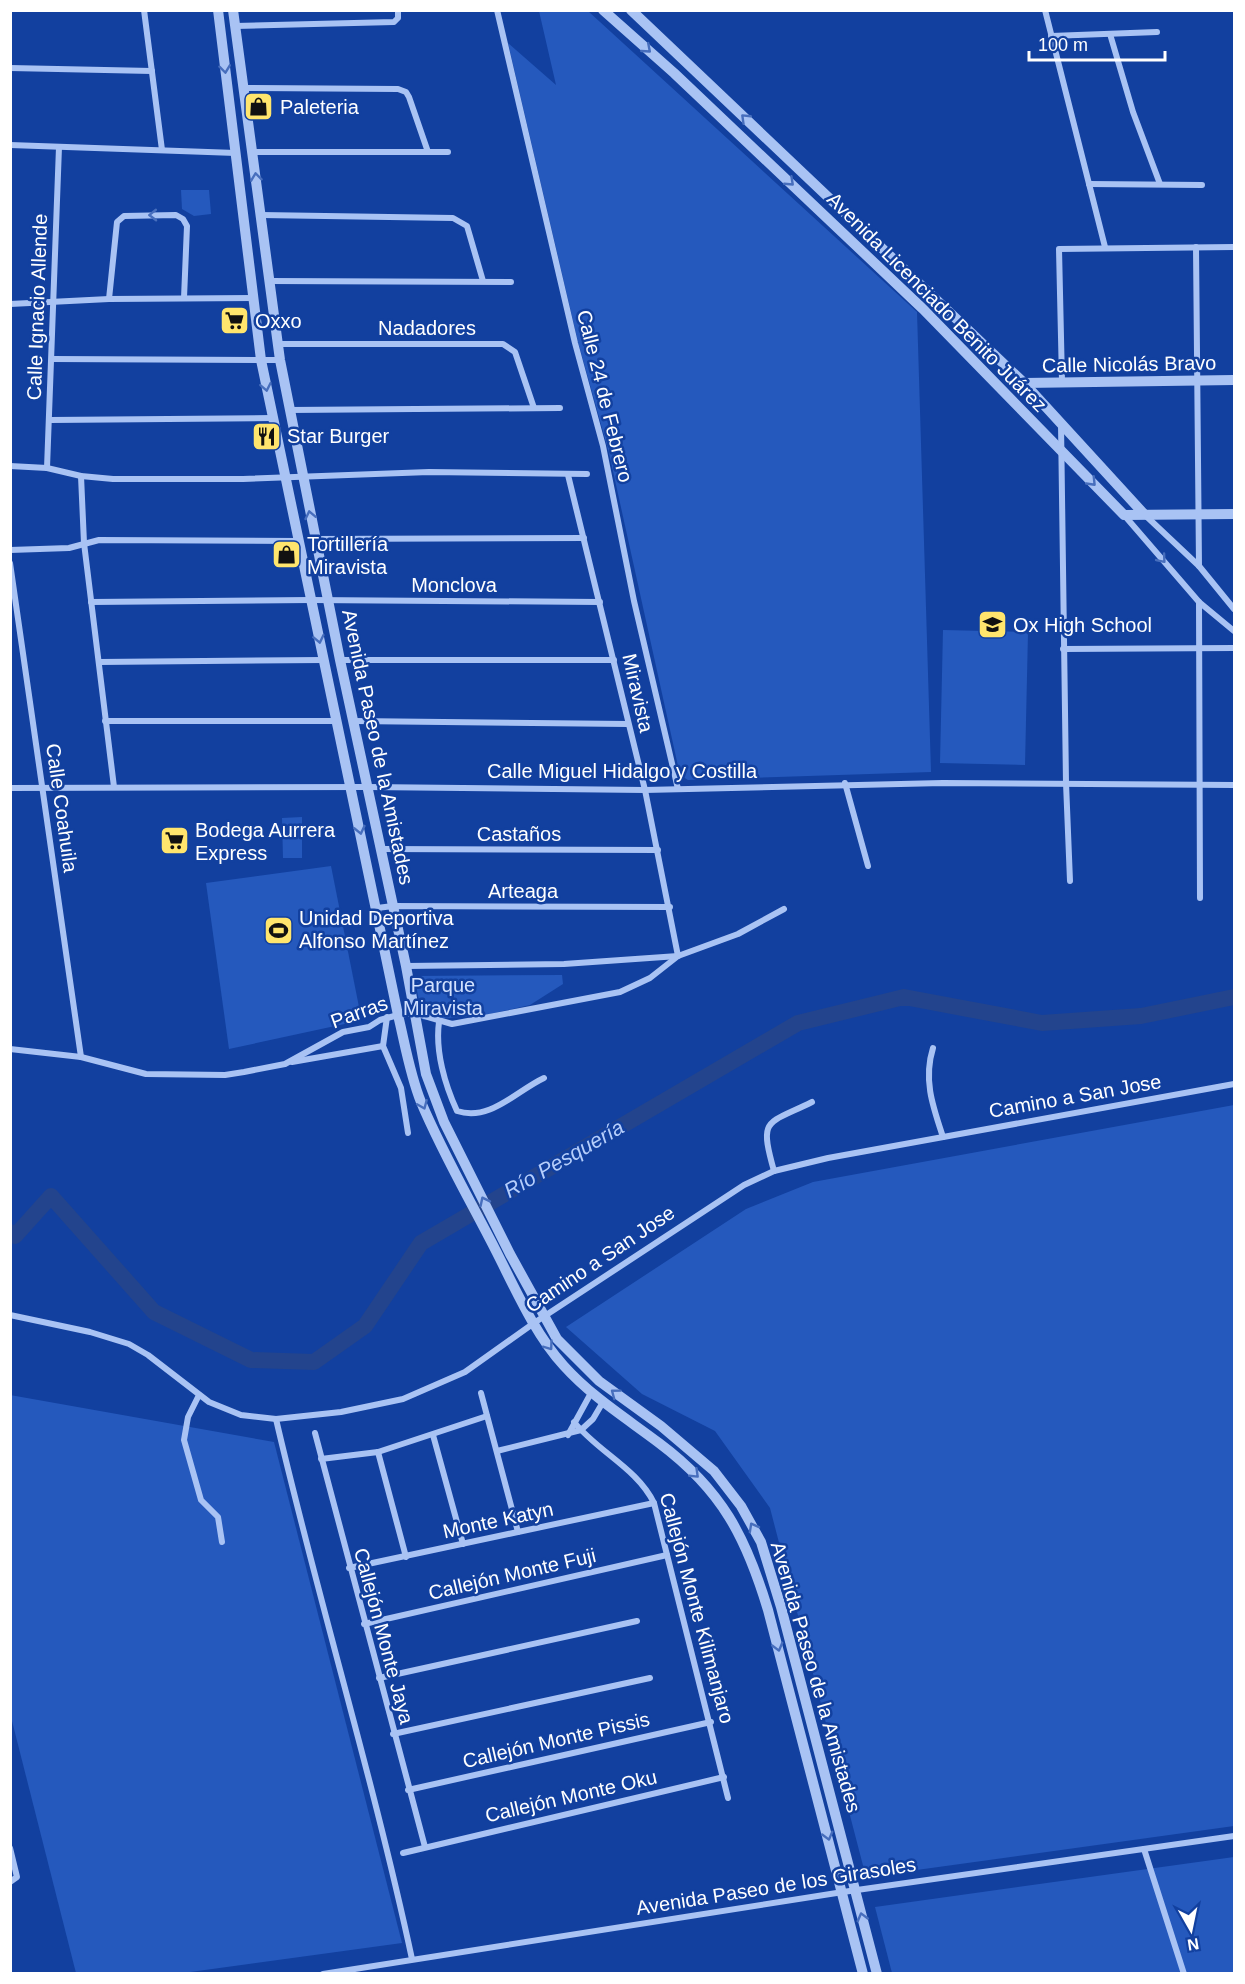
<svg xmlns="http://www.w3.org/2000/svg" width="1245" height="1984" font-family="Arial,sans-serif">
<rect width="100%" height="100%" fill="#12409f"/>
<!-- green -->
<g fill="#2559bd">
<polygon points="539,11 588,11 917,312 931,772 688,780 680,775 609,453 578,342 508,43 556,85"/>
<polygon points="181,190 209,190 211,214 194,216 182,209"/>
<polygon points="943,630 1028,632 1025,765 940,763"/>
<polygon points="302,817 302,858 283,858 282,818"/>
<polygon points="331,866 359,1007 349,1023 229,1049 206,883"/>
<polygon points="562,975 563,984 530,1005 485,1015 423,1020 414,976"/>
<polygon points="1234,1105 1234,1826 866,1877 770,1508 715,1431 642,1394 566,1327 746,1209 813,1182"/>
<polygon points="10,1395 274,1442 402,1943 183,1973 76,1973 11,1717"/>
<polygon points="1234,1857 1234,1973 892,1973 875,1907"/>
</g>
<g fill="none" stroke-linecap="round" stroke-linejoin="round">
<!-- river -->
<polyline stroke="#23448d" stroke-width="16" points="10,1232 15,1236 51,1196 154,1312 251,1360 314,1362 365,1326 421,1243 798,1023 904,997 1042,1023 1141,1016 1234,997"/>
<!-- minor -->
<g stroke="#a9c3f4" stroke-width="6">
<polyline points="144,10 162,150"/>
<polyline points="497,10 575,343 603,446 634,601 678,789"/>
<polyline points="1045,10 1105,247"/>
<polyline points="235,26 394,22 398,18 398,10"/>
<polyline points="1110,34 1133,112 1160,184"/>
<polyline points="1051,36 1157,32"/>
<polyline points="10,68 152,71"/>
<polyline points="243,88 398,89 406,92 409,97 428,152"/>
<polyline points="10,145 236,153"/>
<polyline points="252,152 448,152"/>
<polyline points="1089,184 1202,185"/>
<polyline points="261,215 453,218 467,226 483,281"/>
<polyline points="1196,247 1199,566"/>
<polyline points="269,281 511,282"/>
<polyline points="109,299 117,222 124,216 176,215 183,219 187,226 184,298"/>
<polyline points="10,304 109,299 253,298"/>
<polyline points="277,344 503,344 515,352 534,408"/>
<polyline points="52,359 280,360"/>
<polyline points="1062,381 1059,249 1234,247"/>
<polyline points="289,410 560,408"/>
<polyline points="50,420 272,418"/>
<polyline points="1061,424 1066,783 1070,881"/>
<polyline points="10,466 47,468 81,476 113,479 243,479 429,472 587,474"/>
<polyline points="47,468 59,147"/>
<polyline points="81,476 84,543 114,787"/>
<polyline points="1124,515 1199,602 1234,631"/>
<polyline points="1146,516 1199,566 1234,609"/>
<polyline points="315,539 584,538"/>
<polyline points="10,550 69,548 99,540 299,541"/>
<polyline points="10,563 81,1057"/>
<polyline points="91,602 311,600 600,602"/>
<polyline points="1199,602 1200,898"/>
<polyline points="1063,649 1234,648"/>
<polyline points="340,660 614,660"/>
<polyline points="99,662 323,660"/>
<polyline points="105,721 335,721"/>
<polyline points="354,721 628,724"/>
<polyline points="845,783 868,866"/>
<polyline points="10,788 368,787 645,790 943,783 1234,785"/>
<polyline points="381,849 658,850"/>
<polyline points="377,908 393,906 670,907"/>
<polyline points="406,966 564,964 678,956 645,790 568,475"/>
<polyline points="387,1017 383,1046 401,1088 408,1133"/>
<path d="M 439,1022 C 435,1051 445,1085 457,1111 C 490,1122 516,1091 544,1078"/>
<path d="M 933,1048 C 923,1080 933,1107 943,1137"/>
<polyline points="10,1049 81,1057 146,1074 225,1075 244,1072 285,1064 343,1032 369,1027 380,1020 398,1015 414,1013 452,1024 620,992 650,978 678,956 738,934 784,909"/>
<polyline points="292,1062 383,1046"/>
<path d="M 774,1171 C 759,1117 766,1125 812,1102"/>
<polyline points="10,1315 90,1332 129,1344 148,1355 209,1402 241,1415 276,1419 341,1412 403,1399 465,1372 534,1323 744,1185 774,1171 828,1158 1234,1084"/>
<polyline points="481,1393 518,1532"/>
<polyline points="199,1395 188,1417 184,1440 201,1500 218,1517 222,1542"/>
<path d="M 276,1419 C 318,1600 373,1777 412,1959"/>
<path d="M 574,1422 C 598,1452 637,1468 654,1503 L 728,1798"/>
<polyline points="315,1433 425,1847"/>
<polyline points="433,1435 463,1544"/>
<polyline points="568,1435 591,1393"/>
<polyline points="497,1451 581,1430 593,1419 603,1402"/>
<polyline points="378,1452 406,1557"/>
<polyline points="321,1459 378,1452 487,1416"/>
<polyline points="349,1568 654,1503"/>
<polyline points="364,1624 667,1555"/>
<polyline points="379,1678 637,1621"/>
<polyline points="393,1734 650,1678"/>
<polyline points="408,1790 711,1722"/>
<polyline points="10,1848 17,1877 10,1882"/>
<polyline points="1144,1849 1184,1974"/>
<polyline points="403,1853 724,1777"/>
<polyline points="323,1974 843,1892 1234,1836"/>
</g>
<!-- tertiary -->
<g stroke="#a9c3f4" stroke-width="10">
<path d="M 218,10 L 261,360 L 398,1015 C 405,1044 410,1075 421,1102 C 442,1152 470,1200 495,1249 C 515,1288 534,1333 564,1366 C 592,1397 626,1418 659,1443 C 722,1490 746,1537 768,1610 L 863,1974"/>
<polyline points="233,10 280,360 340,660 406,966 426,1074 444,1122 510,1254 557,1339 599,1381 661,1426 714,1471 741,1506 761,1542 781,1607 877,1974"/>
<polyline points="603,10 674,73 923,309 1124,515 1234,514"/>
<polyline points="631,10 1024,383 1144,514"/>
<polyline points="1024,383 1234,380"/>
</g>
</g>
<!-- one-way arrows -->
<defs><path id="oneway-chevron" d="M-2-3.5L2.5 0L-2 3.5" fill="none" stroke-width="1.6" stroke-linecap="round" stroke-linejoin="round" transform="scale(1.5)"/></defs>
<g stroke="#476ebd">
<use href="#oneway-chevron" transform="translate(647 49) rotate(41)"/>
<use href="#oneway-chevron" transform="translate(225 69) rotate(83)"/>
<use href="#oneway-chevron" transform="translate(745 118) rotate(-136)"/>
<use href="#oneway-chevron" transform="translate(256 177) rotate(-97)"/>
<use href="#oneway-chevron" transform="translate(790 182) rotate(43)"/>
<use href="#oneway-chevron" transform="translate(153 215) rotate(179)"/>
<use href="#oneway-chevron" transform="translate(266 387) rotate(79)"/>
<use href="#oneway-chevron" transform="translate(1092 482) rotate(46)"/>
<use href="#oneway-chevron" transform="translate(310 515) rotate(-102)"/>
<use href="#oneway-chevron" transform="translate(1162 559) rotate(50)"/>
<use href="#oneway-chevron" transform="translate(319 639) rotate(78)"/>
<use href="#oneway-chevron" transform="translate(360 830) rotate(77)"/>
<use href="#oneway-chevron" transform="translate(423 1105) rotate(67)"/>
<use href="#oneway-chevron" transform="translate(484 1201) rotate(-116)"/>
<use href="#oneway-chevron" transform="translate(549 1346) rotate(54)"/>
<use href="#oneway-chevron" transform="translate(615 1393) rotate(-143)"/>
<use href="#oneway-chevron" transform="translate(695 1474) rotate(44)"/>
<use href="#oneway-chevron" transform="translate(753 1527) rotate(-119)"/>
<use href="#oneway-chevron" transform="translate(778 1647) rotate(75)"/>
<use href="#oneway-chevron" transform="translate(828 1836) rotate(75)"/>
<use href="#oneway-chevron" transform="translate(862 1917) rotate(-105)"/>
</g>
<!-- icons -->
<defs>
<symbol id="shop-square" viewBox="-11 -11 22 22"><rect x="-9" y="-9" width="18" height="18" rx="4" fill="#ffe56d" stroke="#12409f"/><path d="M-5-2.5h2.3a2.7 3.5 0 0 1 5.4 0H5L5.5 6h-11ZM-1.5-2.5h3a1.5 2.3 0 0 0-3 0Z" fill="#111"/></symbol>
<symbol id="supermarket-square" viewBox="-11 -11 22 22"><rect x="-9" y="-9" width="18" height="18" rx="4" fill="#ffe56d" stroke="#12409f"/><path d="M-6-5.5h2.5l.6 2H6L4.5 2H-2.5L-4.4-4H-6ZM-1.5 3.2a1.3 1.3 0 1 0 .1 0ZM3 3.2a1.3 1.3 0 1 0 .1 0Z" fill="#111"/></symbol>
<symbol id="restaurant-square" viewBox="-11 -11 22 22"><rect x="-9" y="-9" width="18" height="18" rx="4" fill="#ffe56d" stroke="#12409f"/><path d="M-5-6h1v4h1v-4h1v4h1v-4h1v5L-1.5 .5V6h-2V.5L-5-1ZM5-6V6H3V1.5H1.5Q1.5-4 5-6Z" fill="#111"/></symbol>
<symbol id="school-square" viewBox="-11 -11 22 22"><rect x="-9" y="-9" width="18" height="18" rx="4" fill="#ffe56d" stroke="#12409f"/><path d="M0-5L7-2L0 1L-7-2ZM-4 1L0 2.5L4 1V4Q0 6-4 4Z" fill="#111"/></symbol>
<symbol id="stadium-square" viewBox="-11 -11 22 22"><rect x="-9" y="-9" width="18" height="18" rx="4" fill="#ffe56d" stroke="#12409f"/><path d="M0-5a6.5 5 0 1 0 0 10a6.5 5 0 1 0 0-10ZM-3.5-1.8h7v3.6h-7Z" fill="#111"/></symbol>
</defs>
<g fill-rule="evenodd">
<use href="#shop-square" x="242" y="90" width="33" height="33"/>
<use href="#supermarket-square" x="218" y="304" width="33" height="33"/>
<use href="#restaurant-square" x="250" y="420" width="33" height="33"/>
<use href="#shop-square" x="270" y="538" width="33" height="33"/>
<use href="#school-square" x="976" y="608" width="33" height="33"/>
<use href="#supermarket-square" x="158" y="824" width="33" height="33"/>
<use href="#stadium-square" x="262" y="914" width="33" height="33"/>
</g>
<g text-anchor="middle" stroke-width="5" stroke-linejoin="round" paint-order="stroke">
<!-- poi labels -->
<g font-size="20" fill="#fff" stroke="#12409f" text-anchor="start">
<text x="280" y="114">Paleteria</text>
<text x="255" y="328">Oxxo</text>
<text x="287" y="443">Star Burger</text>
<text x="307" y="551">Tortillería<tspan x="307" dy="23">Miravista</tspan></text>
<text x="1013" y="632">Ox High School</text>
<text x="195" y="837">Bodega Aurrera<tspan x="195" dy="23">Express</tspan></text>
<text x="299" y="925">Unidad Deportiva<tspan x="299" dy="23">Alfonso Martínez</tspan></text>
</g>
<!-- street labels -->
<g font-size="20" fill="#fff" stroke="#12409f">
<text transform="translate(937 302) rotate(45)" y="7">Avenida Licenciado Benito Juárez</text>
<text transform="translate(37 307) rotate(-88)" y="7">Calle Ignacio Allende</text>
<text x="427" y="335">Nadadores</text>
<text transform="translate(1129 364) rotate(-1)" y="7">Calle Nicolás Bravo</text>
<text transform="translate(605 396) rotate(76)" y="7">Calle 24 de Febrero</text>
<text x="454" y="592">Monclova</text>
<text transform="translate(638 693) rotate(77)" y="7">Miravista</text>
<text transform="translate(378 747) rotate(78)" y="7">Avenida Paseo de la Amistades</text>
<text x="622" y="778">Calle Miguel Hidalgo y Costilla</text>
<text transform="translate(62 808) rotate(82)" y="7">Calle Coahuila</text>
<text x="519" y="841">Castaños</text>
<text x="523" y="898">Arteaga</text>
<text transform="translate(359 1012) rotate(-20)" y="7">Parras</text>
<text transform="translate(1075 1096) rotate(-10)" y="7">Camino a San Jose</text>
<text transform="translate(600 1259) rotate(-34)" y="7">Camino a San Jose</text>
<text transform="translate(498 1520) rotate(-12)" y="7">Monte Katyn</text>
<text transform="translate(512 1574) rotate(-13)" y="7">Callejón Monte Fuji</text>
<text transform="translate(697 1608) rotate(75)" y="7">Callejón Monte Kilimanjaro</text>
<text transform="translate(384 1636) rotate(75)" y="7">Callejón Monte Jaya</text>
<text transform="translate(816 1677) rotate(74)" y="7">Avenida Paseo de la Amistades</text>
<text transform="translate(556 1740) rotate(-13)" y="7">Callejón Monte Pissis</text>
<text transform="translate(571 1796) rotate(-13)" y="7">Callejón Monte Oku</text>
<text transform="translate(776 1886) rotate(-9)" y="7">Avenida Paseo de los Girasoles</text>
</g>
<!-- park labels -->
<g font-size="20" fill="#d2e1fe" stroke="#12409f">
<text x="443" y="992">Parque<tspan x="443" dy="23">Miravista</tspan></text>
</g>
<!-- water labels -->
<g font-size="21" font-style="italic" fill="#b6cefb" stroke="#12409f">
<text transform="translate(564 1159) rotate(-30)" y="7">Río Pesquería</text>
</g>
</g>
<!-- border -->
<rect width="1245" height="1984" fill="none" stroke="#ffffff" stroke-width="24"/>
<!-- north arrow -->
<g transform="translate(1191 1930) rotate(171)" stroke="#12409f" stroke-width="4.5" paint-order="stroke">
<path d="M0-4.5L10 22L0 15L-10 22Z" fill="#ffffff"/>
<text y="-9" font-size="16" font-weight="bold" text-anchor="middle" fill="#ffffff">N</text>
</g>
<!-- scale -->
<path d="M1029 51v9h136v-9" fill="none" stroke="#ffffff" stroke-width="3"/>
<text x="1038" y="51" font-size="18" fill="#ffffff" stroke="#12409f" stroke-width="4.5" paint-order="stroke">100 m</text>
</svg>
